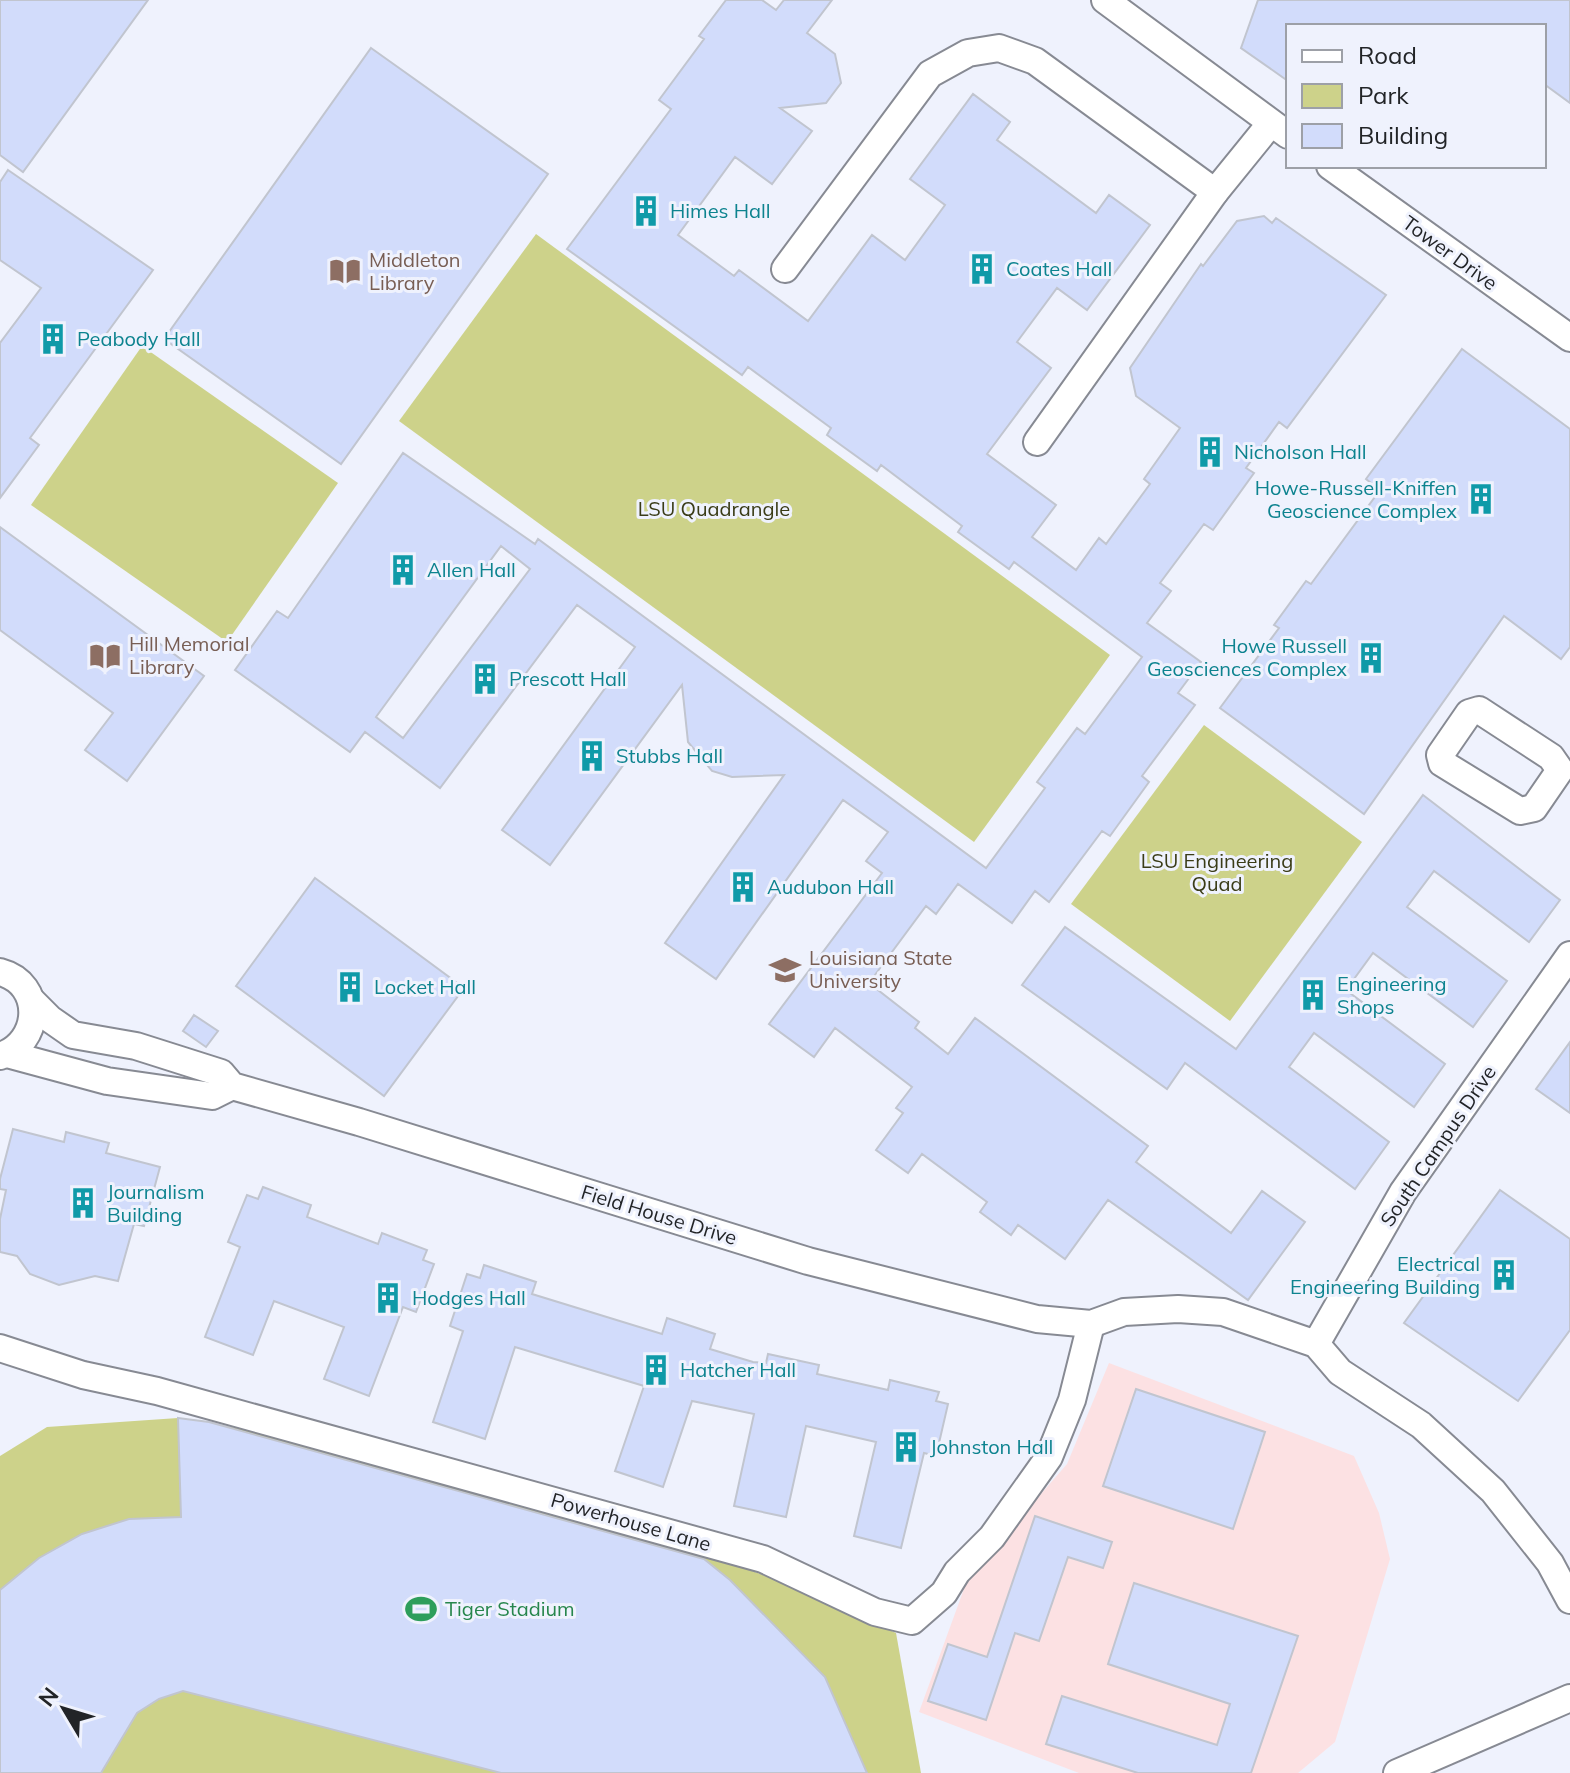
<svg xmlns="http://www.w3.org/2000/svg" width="1570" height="1773" font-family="Mulish,sans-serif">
<rect width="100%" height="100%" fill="#eff2fd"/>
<!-- industrial -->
<polygon fill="#fce1e3" points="1109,1363 1354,1456 1379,1513 1390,1559 1335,1742 1298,1773 1079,1773 919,1712 968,1578 1067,1464"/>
<!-- green -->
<g fill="#cdd28a">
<polygon points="536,234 1110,655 974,842 399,421"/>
<polygon points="142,346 338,483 227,642 31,505"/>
<polygon points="1204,725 1362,842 1230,1021 1071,904"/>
<polygon points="178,1418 265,1433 693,1550 789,1584 896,1633 921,1773 0,1773 0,1456 47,1427"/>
</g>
<!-- building -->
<g fill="#d2dcfb" stroke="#c1c5cf" stroke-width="2" fill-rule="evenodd">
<polygon points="0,0 148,0 23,172 0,155"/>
<path d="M 726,0 L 762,0 L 776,10 L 784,0 L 832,0 L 807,33 L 835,54 L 841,83 L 826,103 L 780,108 L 812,131 L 772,184 L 735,157 L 678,235 L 734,276 L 739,270 L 808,321 L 872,235 L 905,260 L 945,205 L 910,179 L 973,94 L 1010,122 L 997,140 L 1096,213 L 1109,195 L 1150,225 L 1087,310 L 1057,288 L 1017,342 L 1051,368 L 987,454 L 1056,505 L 1032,537 L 1076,570 L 1099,538 L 1106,544 L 1150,484 L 1144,479 L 1180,428 L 1136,396 L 1130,368 L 1201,264 L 1203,266 L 1237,221 L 1264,216 L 1272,223 L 1276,218 L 1386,295 L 1287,428 L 1279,422 L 1246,468 L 1254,473 L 1213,530 L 1204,524 L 1160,583 L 1171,591 L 1147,623 L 1201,662 L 1178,693 L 1195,705 L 1142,776 L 1149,782 L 1110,836 L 1102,831 L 1049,902 L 1035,891 L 1012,923 L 958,884 L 936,914 L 926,906 L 869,983 L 919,1022 L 915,1028 L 948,1054 L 975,1018 L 1148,1146 L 1136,1162 L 1231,1233 L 1262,1191 L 1305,1222 L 1248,1300 L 1108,1200 L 1065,1259 L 1018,1225 L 1011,1235 L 980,1212 L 987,1202 L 922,1154 L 908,1173 L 876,1150 L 903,1113 L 896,1108 L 912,1087 L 835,1028 L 814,1057 L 769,1024 L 882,873 L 866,861 L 888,832 L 843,800 L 716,979 L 665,943 L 784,775 L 732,777 L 712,771 L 688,742 L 682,685 L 550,865 L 502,830 L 635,647 L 577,605 L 440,788 L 365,732 L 350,752 L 235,670 L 277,611 L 288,618 L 403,453 L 535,544 L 538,539 L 986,868 L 1045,788 L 1037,782 L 1077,728 L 1085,734 L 1142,657 L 1014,562 L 1009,569 L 958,532 L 962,526 L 881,465 L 877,471 L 827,435 L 831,428 L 748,367 L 742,375 L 567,249 L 671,109 L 659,100 L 704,39 L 699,36 ZM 501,546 L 530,569 L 403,738 L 376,717 Z"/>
<polygon points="1258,0 1570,0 1570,103 1544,84 1544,26 1288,26 1288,81 1241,48"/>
<polygon points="371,48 548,174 341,464 164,339"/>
<polygon points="8,170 153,270 30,438 39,445 0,498 0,343 41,288 0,260 0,182"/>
<polygon points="1462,349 1570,429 1570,647 1561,659 1504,616 1364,814 1220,708 1279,628 1274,625 1306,581 1311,584 1380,490 1366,479"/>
<polygon points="0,527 204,676 127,781 85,750 113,713 0,630"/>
<polygon points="1423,795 1560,900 1529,942 1434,871 1407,907 1507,981 1473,1027 1373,953 1346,990 1445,1064 1414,1107 1314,1033 1289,1067 1389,1142 1355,1189 1185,1063 1167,1089 1022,985 1065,927 1236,1049"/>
<polygon points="315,878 464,988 384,1096 236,986"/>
<polygon points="194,1015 218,1031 206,1047 183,1031"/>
<polygon points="1570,1042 1570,1113 1536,1089"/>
<polygon points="13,1129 64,1142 66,1132 109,1143 106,1153 160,1167 144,1226 134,1224 118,1281 95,1276 59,1285 30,1274 17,1256 0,1252 0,1219 6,1190 0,1189 0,1179"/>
<polygon points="263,1187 311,1205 307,1217 378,1244 382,1233 427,1250 423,1260 434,1264 416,1312 403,1307 369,1396 324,1379 344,1327 274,1301 253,1355 205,1337 240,1247 228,1242 247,1195 258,1199"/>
<polygon points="1500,1190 1570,1239 1570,1330 1518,1401 1404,1323"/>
<polygon points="484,1265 536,1282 532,1294 662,1334 667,1318 715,1334 710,1349 753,1362 766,1363 768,1354 819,1365 817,1374 888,1390 890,1380 939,1392 936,1401 948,1404 936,1456 924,1453 901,1548 854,1536 876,1442 806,1426 786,1517 734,1506 754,1414 692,1401 663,1487 615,1471 644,1386 515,1347 485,1439 433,1422 463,1331 450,1326 467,1274 480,1278"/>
<polygon points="1136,1389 1265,1432 1233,1529 1103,1486"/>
<polygon points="178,1418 209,1422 704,1559 730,1580 825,1677 867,1773 501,1773 183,1691 159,1699 137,1713 101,1773 0,1773 0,1590 39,1558 82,1534 129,1519 181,1517"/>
<polygon points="1035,1516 1112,1542 1103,1568 1068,1557 1039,1641 1015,1633 986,1720 928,1701 948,1644 987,1657"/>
<polygon points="1134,1583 1298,1636 1251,1773 1138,1773 1046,1744 1062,1696 1217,1745 1230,1704 1108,1664"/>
</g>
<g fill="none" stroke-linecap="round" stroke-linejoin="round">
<defs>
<g id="minor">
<polyline points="1105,0 1288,135"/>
<polyline points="1330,166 1570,338"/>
<polyline points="785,269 930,74 968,53 999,48 1035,61 1215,192"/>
<polyline points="1037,442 1215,192 1271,123"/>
<polygon points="1479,710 1551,757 1560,770 1534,808 1520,811 1442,763 1440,755 1469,713"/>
<path d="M 0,972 C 45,984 41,1043 0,1056"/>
<polyline points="31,1000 50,1019 73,1035 136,1046 221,1073 232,1086 359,1122 808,1261 1037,1319 1091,1324 1124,1312 1178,1309 1223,1312 1316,1344 1340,1372 1421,1425 1493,1491 1550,1563 1570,1600"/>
<polyline points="7,1054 107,1081 212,1096 232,1086"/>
<polyline points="1316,1344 1403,1192 1570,955"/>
<polyline points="0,1348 83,1375 157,1391 763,1559 875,1612 912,1621 944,1593 957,1572 992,1537 1049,1457 1072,1400 1091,1324"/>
<polyline points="1397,1773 1570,1698"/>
</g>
</defs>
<!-- minor casing -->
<use href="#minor" stroke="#878a93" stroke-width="30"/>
<!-- minor -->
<use href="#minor" stroke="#fff" stroke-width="26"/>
</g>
<!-- icons -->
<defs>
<symbol id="building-bare" viewBox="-9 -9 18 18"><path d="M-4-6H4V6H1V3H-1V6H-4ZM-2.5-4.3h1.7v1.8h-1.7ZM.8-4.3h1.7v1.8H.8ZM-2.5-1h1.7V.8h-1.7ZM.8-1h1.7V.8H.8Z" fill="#0f9aa8" stroke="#eff2fd" stroke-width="2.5" paint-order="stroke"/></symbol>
<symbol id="library-bare" viewBox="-9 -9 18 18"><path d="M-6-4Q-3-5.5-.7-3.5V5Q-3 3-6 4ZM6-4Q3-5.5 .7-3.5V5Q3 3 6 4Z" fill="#8d6e63" stroke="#eff2fd" stroke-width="2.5" paint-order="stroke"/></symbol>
<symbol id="university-bare" viewBox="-9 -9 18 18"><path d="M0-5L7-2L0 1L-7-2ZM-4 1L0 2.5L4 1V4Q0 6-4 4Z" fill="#8d6e63" stroke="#eff2fd" stroke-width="2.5" paint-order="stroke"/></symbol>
<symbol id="stadium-bare" viewBox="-9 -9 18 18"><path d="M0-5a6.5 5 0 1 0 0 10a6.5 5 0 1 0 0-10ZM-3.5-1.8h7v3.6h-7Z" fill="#2e9e5b" stroke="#eff2fd" stroke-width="2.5" paint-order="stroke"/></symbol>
</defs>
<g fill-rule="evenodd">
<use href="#building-bare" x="624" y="189" width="44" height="44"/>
<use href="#building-bare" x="960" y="247" width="44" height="44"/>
<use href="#library-bare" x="323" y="249" width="44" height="44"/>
<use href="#building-bare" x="31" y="317" width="44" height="44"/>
<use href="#building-bare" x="1188" y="430" width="44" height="44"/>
<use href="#building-bare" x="1459" y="477" width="44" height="44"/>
<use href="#building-bare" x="381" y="548" width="44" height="44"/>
<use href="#library-bare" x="83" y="634" width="44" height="44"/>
<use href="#building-bare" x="1349" y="636" width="44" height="44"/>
<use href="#building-bare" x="463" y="657" width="44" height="44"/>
<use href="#building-bare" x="570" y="734" width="44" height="44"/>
<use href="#building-bare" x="721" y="865" width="44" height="44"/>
<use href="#university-bare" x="763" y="948" width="44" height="44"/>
<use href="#building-bare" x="328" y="965" width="44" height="44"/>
<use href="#building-bare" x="1291" y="973" width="44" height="44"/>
<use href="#building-bare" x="61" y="1181" width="44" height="44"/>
<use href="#building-bare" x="1482" y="1253" width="44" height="44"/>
<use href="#building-bare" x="366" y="1276" width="44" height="44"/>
<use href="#building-bare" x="634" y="1348" width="44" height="44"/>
<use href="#building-bare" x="884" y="1425" width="44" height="44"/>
<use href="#stadium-bare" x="399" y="1587" width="44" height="44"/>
</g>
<g text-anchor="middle" stroke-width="6" stroke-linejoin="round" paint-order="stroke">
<!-- culture labels -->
<g font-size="20" fill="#0d838f" stroke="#eff2fd" text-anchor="start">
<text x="670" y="218">Himes Hall</text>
<text x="1006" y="276">Coates Hall</text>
<text x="77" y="346">Peabody Hall</text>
<text x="1234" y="459">Nicholson Hall</text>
<text x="1457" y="495" text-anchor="end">Howe-Russell-Kniffen<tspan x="1457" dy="23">Geoscience Complex</tspan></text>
<text x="427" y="577">Allen Hall</text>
<text x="1347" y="653" text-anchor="end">Howe Russell<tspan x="1347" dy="23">Geosciences Complex</tspan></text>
<text x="509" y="686">Prescott Hall</text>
<text x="616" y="763">Stubbs Hall</text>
<text x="767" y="894">Audubon Hall</text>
<text x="1337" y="991">Engineering<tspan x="1337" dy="23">Shops</tspan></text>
<text x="374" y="994">Locket Hall</text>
<text x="107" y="1199">Journalism<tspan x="107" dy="23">Building</tspan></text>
<text x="1480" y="1271" text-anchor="end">Electrical<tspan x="1480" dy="23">Engineering Building</tspan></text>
<text x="412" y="1305">Hodges Hall</text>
<text x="680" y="1377">Hatcher Hall</text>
<text x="930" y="1454">Johnston Hall</text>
</g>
<!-- street labels -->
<g font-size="20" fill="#222427" stroke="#eff2fd">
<text transform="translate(1450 253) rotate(36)" y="7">Tower Drive</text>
<text transform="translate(1438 1146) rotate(-56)" y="7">South Campus Drive</text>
<text transform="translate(659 1215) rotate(17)" y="7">Field House Drive</text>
<text transform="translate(631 1522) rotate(16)" y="7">Powerhouse Lane</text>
</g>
<!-- education labels -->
<g font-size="20" fill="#785e54" stroke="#eff2fd" text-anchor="start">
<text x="369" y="267">Middleton<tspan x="369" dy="23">Library</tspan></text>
<text x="129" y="651">Hill Memorial<tspan x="129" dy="23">Library</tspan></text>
<text x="809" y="965">Louisiana State<tspan x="809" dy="23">University</tspan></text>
</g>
<!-- park labels -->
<g font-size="20" fill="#3a3c17" stroke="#eff2fd">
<text x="714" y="516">LSU Quadrangle</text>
<text x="1217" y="868">LSU Engineering<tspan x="1217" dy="23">Quad</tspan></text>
</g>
<!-- leisure labels -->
<g font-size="20" fill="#27864d" stroke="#eff2fd" text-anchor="start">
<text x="445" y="1616">Tiger Stadium</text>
</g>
</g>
<!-- legend -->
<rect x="1286" y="24" width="260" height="144" fill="#eff2fd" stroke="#9da0a7" stroke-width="2"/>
<rect x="1302" y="50" width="40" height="12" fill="#ffffff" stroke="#9da0a7" stroke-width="2"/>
<text x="1358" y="64" font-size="24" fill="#222427">Road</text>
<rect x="1302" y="84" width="40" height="24" fill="#cdd28a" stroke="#9da0a7" stroke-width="2"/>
<text x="1358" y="104" font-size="24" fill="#222427">Park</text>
<rect x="1302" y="124" width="40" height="24" fill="#d2dcfb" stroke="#9da0a7" stroke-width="2"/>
<text x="1358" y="144" font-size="24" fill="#222427">Building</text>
<!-- north arrow -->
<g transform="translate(64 1709) rotate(308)" stroke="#eff2fd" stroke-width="6" paint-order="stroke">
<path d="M0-6L14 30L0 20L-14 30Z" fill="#222427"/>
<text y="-12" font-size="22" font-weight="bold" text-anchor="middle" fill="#222427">N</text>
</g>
</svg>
